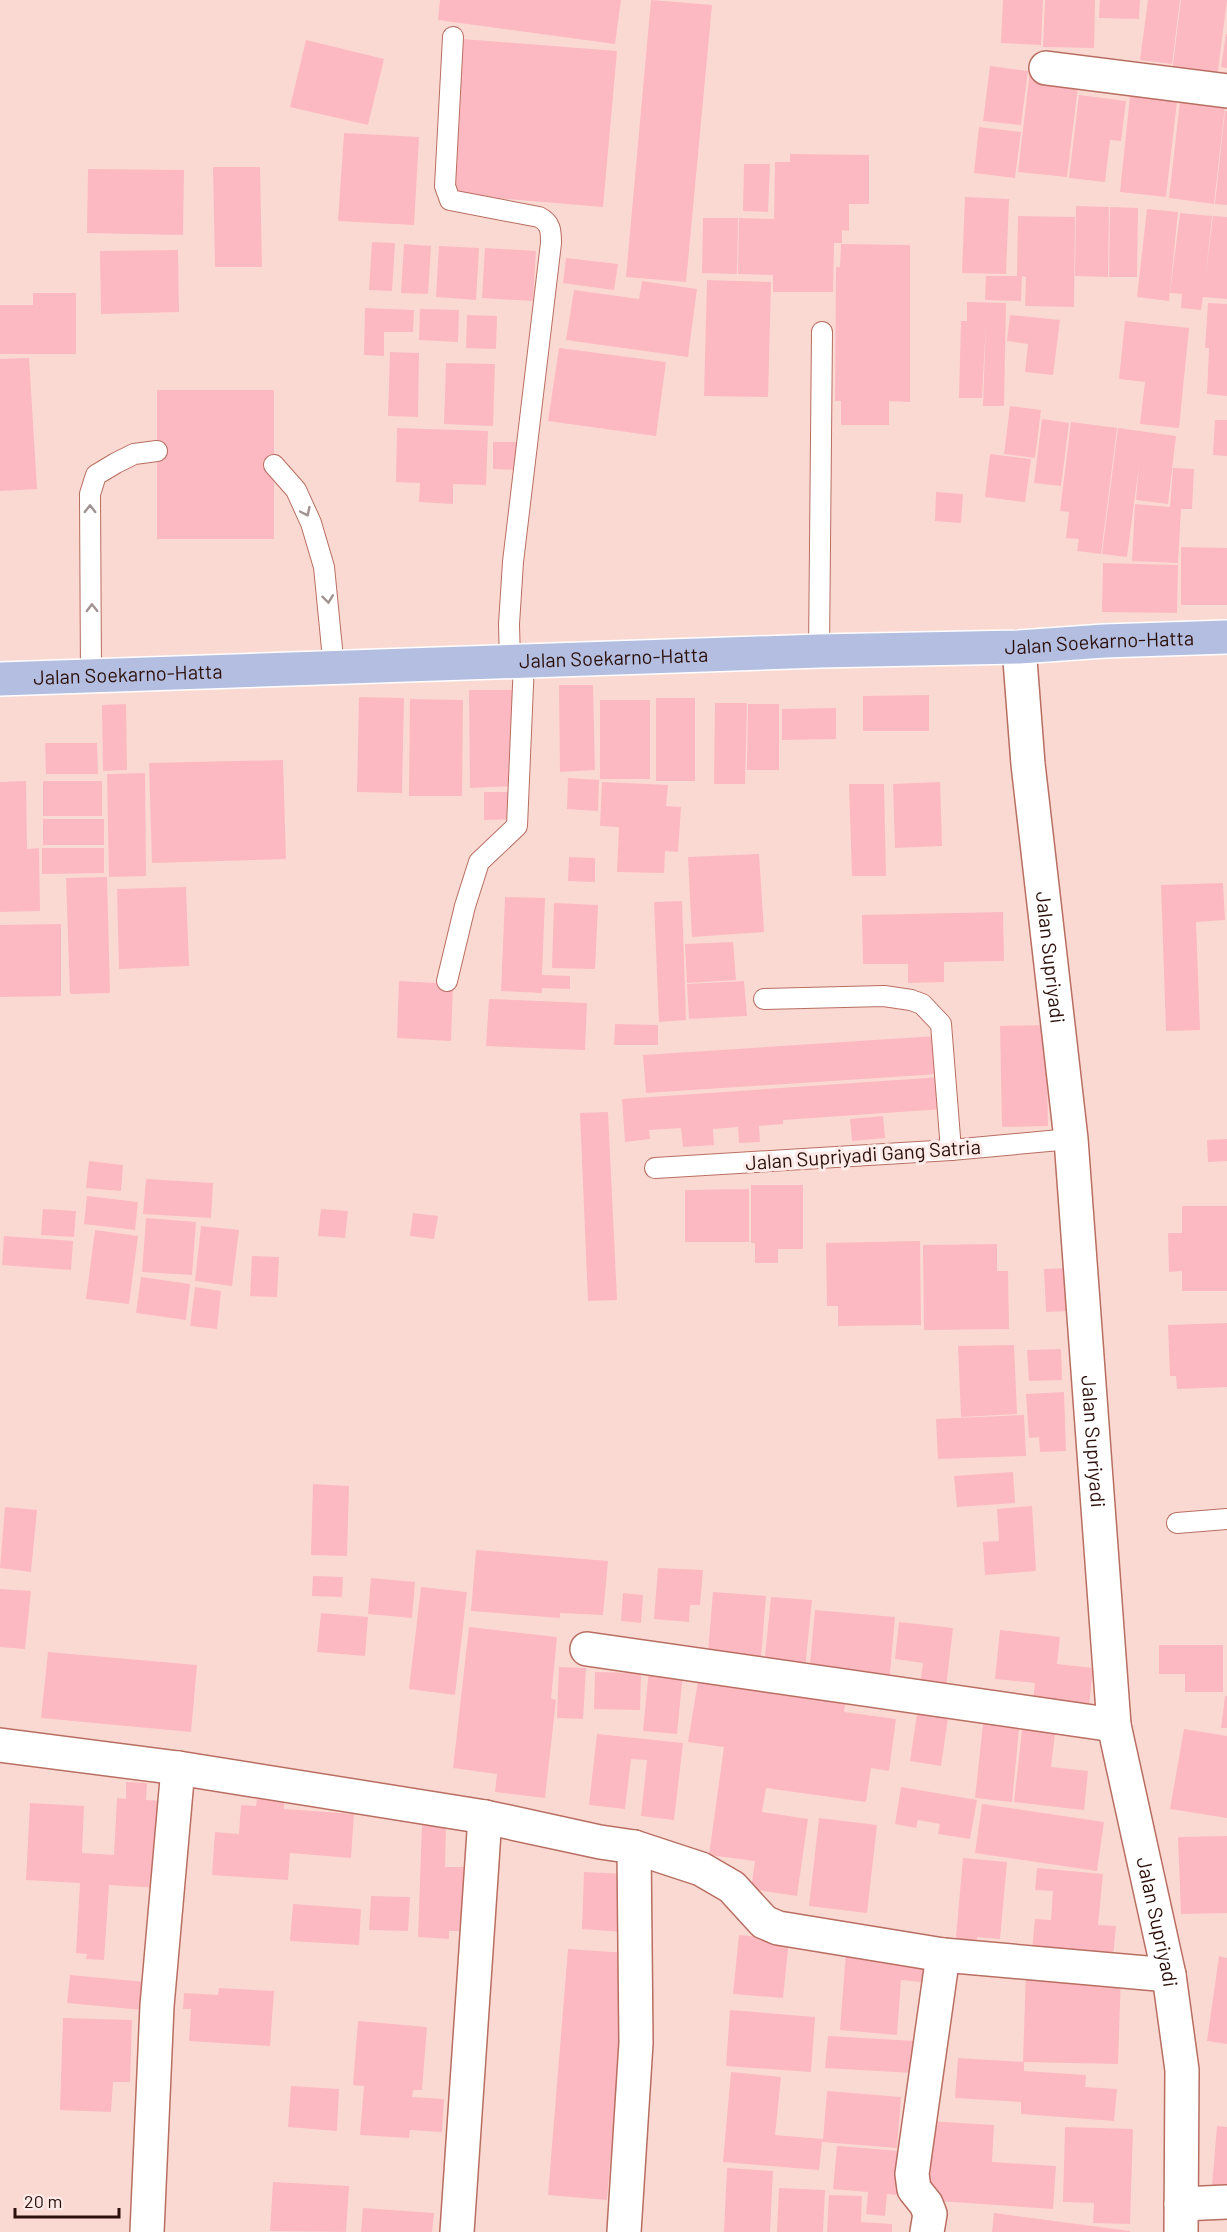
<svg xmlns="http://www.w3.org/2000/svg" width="1227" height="2232" font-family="Barlow,sans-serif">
<rect width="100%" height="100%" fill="#fbd9d3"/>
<!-- building -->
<g fill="#fcb9c1">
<polygon points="440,0 621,0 615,44 438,20"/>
<polygon points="651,0 712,5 686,282 626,277"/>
<polygon points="1003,0 1043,0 1041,45 1001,43"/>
<polygon points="1045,0 1095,0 1094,48 1043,47"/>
<polygon points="1100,0 1140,0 1139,19 1099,18"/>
<polygon points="1148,0 1180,0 1172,64 1140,60"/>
<polygon points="1181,0 1227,0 1217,78 1172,72"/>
<polygon points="1226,34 1227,34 1227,68 1221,67"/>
<polygon points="462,39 617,51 603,207 449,194"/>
<polygon points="306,40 384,59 368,125 290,107"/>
<polygon points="990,66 1028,71 1021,125 983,121"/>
<polygon points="1030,70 1063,74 1078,86 1067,177 1018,172"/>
<polygon points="1079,95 1126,101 1121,141 1110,140 1105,182 1069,178"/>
<polygon points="1130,96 1177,101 1166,197 1120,192"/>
<polygon points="1180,101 1225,106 1214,204 1169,198"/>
<polygon points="1225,111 1227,111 1227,205 1215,204"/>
<polygon points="979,127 1021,132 1015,178 974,173"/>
<polygon points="344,133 419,137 414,225 338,221"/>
<polygon points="790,154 869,155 869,204 849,204 849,231 842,230 842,243 834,243 833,292 773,292 773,275 738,274 739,218 774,219 774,226 775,162 790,162"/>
<polygon points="744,164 770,164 768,212 743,211"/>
<polygon points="213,167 260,167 262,267 215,267"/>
<polygon points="88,169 184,170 183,235 87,233"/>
<polygon points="965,197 1009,199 1006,274 962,273"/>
<polygon points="1076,206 1109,207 1108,277 1075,276"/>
<polygon points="1110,207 1138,208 1137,277 1109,277"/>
<polygon points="1147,209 1178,212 1169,301 1137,297"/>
<polygon points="1180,213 1212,216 1205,281 1213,216 1227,217 1227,299 1203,297 1201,310 1181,308 1182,294 1170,293"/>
<polygon points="1018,216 1075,217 1074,307 1025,306 1026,277 1022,276 1021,301 985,300 986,276 1017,276"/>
<polygon points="703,218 738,218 737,274 702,273"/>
<polygon points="372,242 395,243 392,291 369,290"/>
<polygon points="404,244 431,246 428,294 401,293"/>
<polygon points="841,244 910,245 910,402 889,401 889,425 841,425 841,401 835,401 836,267 840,267"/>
<polygon points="439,246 479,248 476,300 436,297"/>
<polygon points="485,248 536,251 533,301 482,298"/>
<polygon points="178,250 179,312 101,314 100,251"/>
<polygon points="566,258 618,264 614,290 563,283"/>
<polygon points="707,280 771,282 768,397 704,396"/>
<polygon points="642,281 697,289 688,357 566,340 574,290 639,299"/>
<polygon points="33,293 76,293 76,354 0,354 0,305 33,305"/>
<polygon points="967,302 1006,303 1004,406 983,406 986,321 982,398 959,398 961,321 967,321"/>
<polygon points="1208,303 1227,304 1227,396 1207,394 1209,348 1205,348"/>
<polygon points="365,308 414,310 413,332 384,332 384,356 364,355"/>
<polygon points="420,309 459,310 458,342 419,340"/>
<polygon points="467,315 497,316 496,349 466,348"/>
<polygon points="1010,315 1060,320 1053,375 1025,372 1028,344 1007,341"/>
<polygon points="1125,321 1189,328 1179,428 1140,424 1145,382 1119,379"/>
<polygon points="559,348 666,362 656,436 548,421"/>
<polygon points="390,352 419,353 418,417 388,416"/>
<polygon points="29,358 37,489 0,491 0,359"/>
<polygon points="446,363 495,364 493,426 444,424"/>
<rect x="157" y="390" width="117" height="149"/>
<polygon points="1010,406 1041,410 1035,458 1004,454"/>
<polygon points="1042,419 1069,423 1061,486 1034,483"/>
<polygon points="1215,420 1227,420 1227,456 1213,455"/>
<polygon points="1071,422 1117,428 1101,554 1077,551 1079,539 1066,538 1069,512 1060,511"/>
<polygon points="397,428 488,431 486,485 453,484 453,504 419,502 420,483 396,482"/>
<polygon points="1118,428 1176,436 1168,504 1136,500 1139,466 1127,557 1102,554"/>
<polygon points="493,442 520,442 520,470 493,469"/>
<polygon points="990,454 1031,459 1025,502 985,497"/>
<polygon points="1173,468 1194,469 1192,509 1181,509 1178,563 1132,561 1135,504 1170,507"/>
<polygon points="936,492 963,494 961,523 935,521"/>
<polygon points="1181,547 1227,548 1227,605 1181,605"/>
<polygon points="1103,563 1178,565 1177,613 1102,612"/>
<polygon points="559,685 593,685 595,770 560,772"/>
<polygon points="469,690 514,690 516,786 470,788"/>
<polygon points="929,695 929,731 863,731 863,696"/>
<polygon points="359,697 404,698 402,793 357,792"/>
<rect x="656" y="698" width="39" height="83"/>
<polygon points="410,699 463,700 462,796 409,796"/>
<rect x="600" y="700" width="50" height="79"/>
<polygon points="715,703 747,703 745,784 714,784"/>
<polygon points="126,704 127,770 103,771 102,705"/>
<polygon points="748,704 779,704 779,770 747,770"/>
<polygon points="836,708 836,739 782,740 782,709"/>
<polygon points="45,743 97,743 98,774 46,774"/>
<polygon points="283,760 286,859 152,863 149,763"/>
<polygon points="145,773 146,876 109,877 107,774"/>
<polygon points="568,778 599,780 598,811 567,809"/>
<polygon points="26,781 27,849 39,848 40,911 0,912 0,782"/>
<rect x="43" y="781" width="59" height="35"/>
<polygon points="602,782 668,785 666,806 681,807 678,852 665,851 664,873 617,872 619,827 600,826"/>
<polygon points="940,782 942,846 895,848 893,784"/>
<polygon points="849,784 884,784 886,876 852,876"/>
<polygon points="484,792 516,792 516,819 484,820"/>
<rect x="43" y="819" width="61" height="26"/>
<polygon points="42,848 104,848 104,873 42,874"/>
<polygon points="759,854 764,932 692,937 688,857"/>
<polygon points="569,857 595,858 595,882 568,881"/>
<polygon points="107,877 110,993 70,994 66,878"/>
<polygon points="1223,883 1225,920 1196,922 1200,1030 1166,1031 1161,885"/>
<polygon points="186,887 189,966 119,969 117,889"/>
<polygon points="505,897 545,898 542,975 570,976 570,989 542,988 542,993 501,991"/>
<polygon points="682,901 686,1020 659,1022 654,902"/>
<polygon points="554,903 598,905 595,969 552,968"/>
<polygon points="1003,912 1004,961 944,962 944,982 908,983 908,964 863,964 862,915"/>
<polygon points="61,924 61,996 0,997 0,925"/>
<polygon points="733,942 736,980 687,983 685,944"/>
<polygon points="399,981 453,984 451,1041 397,1038"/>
<polygon points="744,981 747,1016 689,1019 687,984"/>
<polygon points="489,999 587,1003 585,1050 486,1046"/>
<polygon points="615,1024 658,1025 658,1045 614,1045"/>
<polygon points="1046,1025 1048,1126 1002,1127 1000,1026"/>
<polygon points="936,1036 939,1074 646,1093 643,1055"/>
<polygon points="941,1077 943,1109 783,1120 783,1124 759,1126 760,1142 739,1143 738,1127 713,1129 714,1145 683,1147 681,1128 649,1130 650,1139 625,1142 622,1099"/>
<polygon points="608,1112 617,1300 588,1301 580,1113"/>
<polygon points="883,1116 885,1138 852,1141 850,1119"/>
<polygon points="1227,1139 1227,1161 1208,1162 1207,1140"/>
<polygon points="89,1161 123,1165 121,1191 86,1188"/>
<polygon points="146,1179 213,1183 211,1218 143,1214"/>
<polygon points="751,1185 803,1185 803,1249 778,1249 778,1263 755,1263 755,1243 751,1243"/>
<polygon points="749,1189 749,1242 685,1242 685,1190"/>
<polygon points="87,1196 138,1202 135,1230 84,1224"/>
<polygon points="1182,1206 1227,1206 1227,1291 1182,1291 1182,1271 1169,1272 1168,1233 1182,1233"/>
<polygon points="43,1209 76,1211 74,1237 41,1235"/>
<polygon points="321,1209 348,1211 345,1238 318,1236"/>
<polygon points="413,1213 438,1216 434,1239 410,1236"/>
<polygon points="146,1218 196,1222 192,1275 142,1272"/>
<polygon points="201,1226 239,1230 232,1286 195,1281"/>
<polygon points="95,1230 138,1236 129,1304 86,1299"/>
<polygon points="4,1236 73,1241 71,1270 2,1265"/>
<polygon points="920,1241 921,1325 838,1326 838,1306 827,1306 826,1243"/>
<polygon points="997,1244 997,1271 1008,1271 1009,1329 924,1330 923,1245"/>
<polygon points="252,1256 279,1257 277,1297 250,1296"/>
<polygon points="1069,1268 1071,1311 1046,1312 1044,1269"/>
<polygon points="141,1277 190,1284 186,1320 136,1313"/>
<polygon points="195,1287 221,1291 217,1329 190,1326"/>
<polygon points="1227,1323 1227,1387 1177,1389 1176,1376 1170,1376 1168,1325"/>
<polygon points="1014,1345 1017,1414 961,1417 958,1346"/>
<polygon points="1061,1349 1062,1380 1029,1381 1027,1350"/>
<polygon points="1064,1392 1066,1451 1040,1452 1039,1437 1029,1438 1026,1394"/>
<polygon points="1024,1415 1026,1456 938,1459 936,1419"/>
<polygon points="1013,1472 1015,1503 957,1507 954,1476"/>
<polygon points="313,1484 349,1486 347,1556 311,1555"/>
<polygon points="1032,1506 1036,1571 985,1575 983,1542 999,1541 997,1509"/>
<polygon points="5,1507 37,1510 31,1572 0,1568"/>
<polygon points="476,1550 608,1561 603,1615 560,1613 560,1618 471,1611"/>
<polygon points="658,1568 703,1570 700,1605 690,1605 689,1622 654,1619"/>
<polygon points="313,1576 343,1577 342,1597 312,1596"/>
<polygon points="371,1578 415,1582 412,1618 368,1614"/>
<polygon points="421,1587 467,1592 455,1695 409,1689"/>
<polygon points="0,1589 31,1591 25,1649 0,1647"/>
<polygon points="713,1592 766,1596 761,1657 708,1653"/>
<polygon points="623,1593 643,1595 641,1623 621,1621"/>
<polygon points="771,1597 812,1600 805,1669 764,1666"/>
<polygon points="815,1610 895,1617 889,1683 809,1675"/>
<polygon points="321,1613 368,1617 365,1656 317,1652"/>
<polygon points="899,1622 953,1628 946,1688 920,1685 923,1663 895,1659"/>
<polygon points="469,1627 557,1637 551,1699 556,1700 545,1798 495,1792 497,1774 453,1768"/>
<polygon points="1000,1630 1060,1637 1057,1664 1093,1668 1088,1715 1032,1709 1035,1683 995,1679"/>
<polygon points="1159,1645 1223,1645 1223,1692 1185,1692 1185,1674 1159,1674"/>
<polygon points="48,1652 197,1665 191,1732 41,1718"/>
<polygon points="559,1667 586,1668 583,1719 557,1718"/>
<polygon points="649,1669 683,1672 677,1734 643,1731"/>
<polygon points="595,1672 641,1673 640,1710 594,1709"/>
<polygon points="699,1675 846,1696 844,1712 896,1719 889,1771 871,1768 866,1802 766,1788 762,1812 808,1819 797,1896 751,1889 755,1861 709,1855 724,1747 688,1742"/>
<polygon points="1225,1696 1227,1696 1227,1728 1221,1728"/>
<polygon points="918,1707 949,1711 941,1766 910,1761"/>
<polygon points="984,1715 1020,1719 1012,1802 975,1798"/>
<polygon points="1023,1722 1056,1725 1051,1767 1088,1771 1084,1810 1014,1802"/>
<polygon points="1184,1729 1227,1736 1227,1818 1170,1809"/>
<polygon points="597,1734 683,1743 674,1820 641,1816 647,1760 631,1759 625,1809 589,1805"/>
<polygon points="126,1782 147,1783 146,1800 165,1801 160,1888 109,1885 104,1960 86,1959 87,1954 76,1953 80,1883 26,1880 30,1803 84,1806 82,1853 114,1855 117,1798 126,1799"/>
<polygon points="901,1787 977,1800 970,1839 938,1834 940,1824 918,1820 916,1828 895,1824"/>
<polygon points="258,1791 285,1794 284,1809 354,1814 351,1858 290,1853 288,1880 212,1875 215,1832 239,1834 241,1805 256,1806"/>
<polygon points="982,1804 1104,1822 1097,1871 975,1853"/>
<polygon points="819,1818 877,1825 867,1913 809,1906"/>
<polygon points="422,1825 446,1826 445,1867 468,1867 466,1922 460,1922 459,1931 449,1931 449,1939 418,1937"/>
<polygon points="1227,1836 1227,1913 1181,1914 1178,1837"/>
<polygon points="963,1858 1007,1862 1000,1939 977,1937 976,1950 955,1948"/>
<polygon points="1037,1868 1103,1874 1098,1925 1116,1926 1112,1968 1031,1961 1035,1919 1051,1920 1053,1891 1035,1890"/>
<polygon points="584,1872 626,1874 623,1932 582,1929"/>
<polygon points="371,1896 410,1897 408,1931 369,1930"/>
<polygon points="293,1904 361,1909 359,1945 290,1941"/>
<polygon points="739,1935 789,1940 783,1998 733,1994"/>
<polygon points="568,1949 627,1953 607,2200 548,2195"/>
<polygon points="846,1952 931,1959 929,1983 901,1980 897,2035 840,2030"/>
<polygon points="1219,1956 1227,1958 1227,2044 1207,2041"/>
<polygon points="1026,1970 1121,1973 1118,2064 1023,2062"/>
<polygon points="70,1975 146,1982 143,2010 67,2003"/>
<polygon points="219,1988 274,1991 270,2046 189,2041 191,2009 183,2009 184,1993 218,1995"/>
<polygon points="730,2010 815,2017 811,2072 726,2066"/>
<polygon points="63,2018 132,2020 130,2082 113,2082 111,2112 60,2110"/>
<polygon points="358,2021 427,2027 422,2090 413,2090 412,2097 444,2099 442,2132 410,2130 409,2138 360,2135 364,2086 353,2085"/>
<polygon points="828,2036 915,2041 913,2073 825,2068"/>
<polygon points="958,2058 1024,2062 1024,2071 1086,2075 1085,2087 1117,2089 1114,2121 1021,2114 1021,2102 955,2098"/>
<polygon points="731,2072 781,2077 775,2135 823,2139 827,2091 901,2097 897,2148 822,2142 819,2170 723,2162"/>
<polygon points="291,2086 339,2089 337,2131 288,2127"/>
<polygon points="928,2121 994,2125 992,2162 1056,2166 1053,2209 923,2200"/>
<polygon points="1217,2126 1227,2127 1227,2187 1212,2186"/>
<polygon points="1065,2127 1133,2129 1130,2224 1093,2223 1094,2203 1063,2202"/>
<polygon points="837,2146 900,2151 897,2195 887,2194 885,2216 866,2214 868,2192 833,2189"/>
<polygon points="727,2168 773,2171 770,2232 724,2232"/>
<polygon points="273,2182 349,2186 346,2232 270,2231"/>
<polygon points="779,2188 825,2190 823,2232 777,2232"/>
<polygon points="829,2195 862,2196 861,2222 892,2224 892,2232 827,2232"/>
<polygon points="363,2208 434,2213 432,2232 361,2232"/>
<polygon points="994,2213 1130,2231 1130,2232 992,2232"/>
</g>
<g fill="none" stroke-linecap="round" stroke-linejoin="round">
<defs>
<g id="lane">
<path d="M 453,37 L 445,186 L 450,200 L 539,217 C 551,223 551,231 551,243 L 513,562 L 509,624 L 510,662"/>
<polyline points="274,465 296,490 311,523 324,567 334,669"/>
<polyline points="819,651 822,332"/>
<polyline points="91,675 90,494 96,475 116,463 134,454 157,451"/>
<polyline points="447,981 465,906 479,862 517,826 524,662"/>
<polyline points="764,999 884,996 911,1000 922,1004 941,1024 951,1150"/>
<polyline points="655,1168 951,1150 1071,1139"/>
<polyline points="1177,1523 1227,1519"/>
</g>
<g id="street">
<polyline points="1046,68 1227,91"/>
<path id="s1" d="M 1019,647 L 1028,764 L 1071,1139 L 1114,1725 L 1169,1975 L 1182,2070 L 1181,2232"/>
<polyline points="587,1649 1114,1725"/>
<polyline points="0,1745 178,1768 485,1817 600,1842 634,1847 701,1869 732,1887 764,1922 778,1928 943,1955 1169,1975"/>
<polyline points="1181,2204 1227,2202"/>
<polyline points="147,2232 157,2006 178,1768"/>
<polyline points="457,2232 485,1817"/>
<polyline points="624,2232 636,2043 634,1847"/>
<polyline points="927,2232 930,2214 926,2204 914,2189 912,2174 943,1955"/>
</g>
<g id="primary">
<path id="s2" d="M 0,679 L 819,651 L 1019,647 L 1104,641 L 1227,637"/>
</g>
</defs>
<!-- lane casing -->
<use href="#lane" stroke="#b86e61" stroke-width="22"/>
<!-- street casing -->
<use href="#street" stroke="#b86e61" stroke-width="36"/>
<!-- primary casing -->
<use href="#primary" stroke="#fff" stroke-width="36"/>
<!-- lane -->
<use href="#lane" stroke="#fff" stroke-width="20"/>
<!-- street -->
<use href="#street" stroke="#fff" stroke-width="33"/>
<!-- primary -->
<use href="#primary" stroke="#b3bee1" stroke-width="33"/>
</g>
<!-- one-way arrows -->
<defs><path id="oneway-chevron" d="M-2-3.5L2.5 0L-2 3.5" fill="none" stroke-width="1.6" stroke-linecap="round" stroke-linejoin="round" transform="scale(1.5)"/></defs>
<g stroke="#a09391">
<use href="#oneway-chevron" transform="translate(90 509) rotate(-90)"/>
<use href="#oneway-chevron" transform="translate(306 512) rotate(65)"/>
<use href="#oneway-chevron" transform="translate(328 599) rotate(83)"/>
<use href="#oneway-chevron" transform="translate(92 608) rotate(-91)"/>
</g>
<g text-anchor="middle" stroke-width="6" stroke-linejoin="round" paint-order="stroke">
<!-- street labels -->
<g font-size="20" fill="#2c100b" stroke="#fcebe8">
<text dy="7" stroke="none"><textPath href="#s2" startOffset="1100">Jalan Soekarno-Hatta</textPath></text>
<text dy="7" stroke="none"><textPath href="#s2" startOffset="614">Jalan Soekarno-Hatta</textPath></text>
<text dy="7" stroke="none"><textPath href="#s2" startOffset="128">Jalan Soekarno-Hatta</textPath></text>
<text dy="7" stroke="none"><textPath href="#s1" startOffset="312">Jalan Supriyadi</textPath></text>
<text transform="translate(863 1155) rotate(-4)" y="7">Jalan Supriyadi Gang Satria</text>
<text dy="7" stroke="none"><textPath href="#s1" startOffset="798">Jalan Supriyadi</textPath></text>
<text dy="7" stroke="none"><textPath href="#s1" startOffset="1284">Jalan Supriyadi</textPath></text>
</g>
</g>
<!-- scale -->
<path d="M15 2208v9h104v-9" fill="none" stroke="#2c100b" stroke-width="3"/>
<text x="24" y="2208" font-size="18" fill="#2c100b" stroke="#fcebe8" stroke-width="4.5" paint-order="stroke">20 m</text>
</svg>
